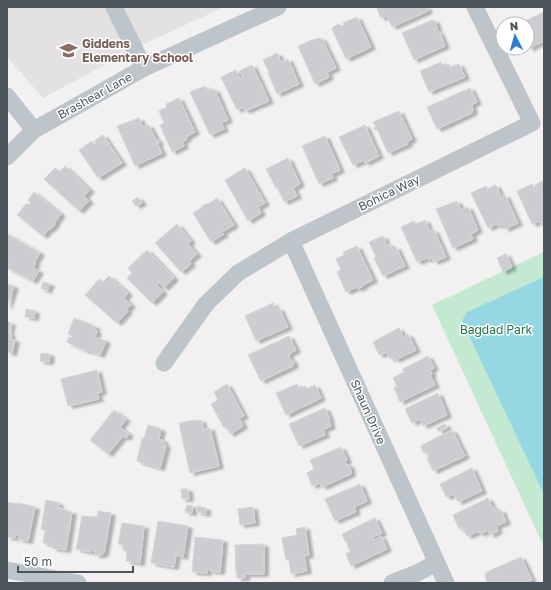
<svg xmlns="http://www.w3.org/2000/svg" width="551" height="590" font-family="'Golos Text',sans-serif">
<defs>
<filter id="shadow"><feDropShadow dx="4.5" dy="2.5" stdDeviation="1" flood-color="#0004"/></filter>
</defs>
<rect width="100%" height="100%" fill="#f2f0f0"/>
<!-- education -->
<polygon fill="#e3e1e1" points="7,7 224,7 144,44 43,98 7,57"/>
<!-- green -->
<polygon fill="#c3ead0" points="544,252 544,547 432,305"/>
<!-- water -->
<polygon fill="#95d7e2" points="544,277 544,494 462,321 467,312"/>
<!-- building -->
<g fill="#cbcdd1" stroke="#d4d6da" filter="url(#shadow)">
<polygon points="382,7 426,7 428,11 392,27 387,16 381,18 377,9"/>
<polygon points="544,12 544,41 531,47 531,48 530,49 527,43 527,24 522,24 523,22"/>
<polygon points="357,17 371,47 346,59 332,29 333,27 338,24 342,26 344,25 343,23"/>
<polygon points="432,20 435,21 437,27 437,30 435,30 436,33 439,31 445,46 414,60 402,33"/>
<polygon points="319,38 322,39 336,68 327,72 329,77 315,84 298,46 312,40"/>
<polygon points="277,53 281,62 288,59 299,84 277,94 268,73 269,72 263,60"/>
<polygon points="441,62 443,67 449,64 450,67 459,64 465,77 429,92 420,71"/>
<polygon points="252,65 269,101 245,111 243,107 237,110 221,77 236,70 240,79 243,77 239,71"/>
<polygon points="205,86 207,91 212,89 215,90 228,120 221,123 224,129 210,135 190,92"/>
<polygon points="470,88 477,102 471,105 473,109 472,113 437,129 427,107"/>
<polygon points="179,98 195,132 186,137 187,139 182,141 184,146 172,152 160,125 164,123 159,111 167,107 166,104"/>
<polygon points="399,111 412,139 407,142 408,144 388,153 377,129 375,130 374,128 376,127 373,122"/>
<polygon points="139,118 143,127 149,125 156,140 157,139 159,143 157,143 162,153 135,166 117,126"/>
<polygon points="365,125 379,156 365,163 364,160 353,165 339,137"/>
<polygon points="103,135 122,163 98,178 79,150 92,141 93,144 96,143 94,141"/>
<polygon points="325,136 340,170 331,174 333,178 319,184 302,146"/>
<polygon points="288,158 300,184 293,188 297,196 284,202 277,187 276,188 266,169"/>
<polygon points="65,166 90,190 84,196 89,201 79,211 44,179 55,168 60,172"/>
<polygon points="245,168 265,203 258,207 261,213 248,221 225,180"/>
<polygon points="544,180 544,225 542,226 539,221 532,224 517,191 532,184 536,192 538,191 535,185"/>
<polygon points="496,185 501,197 505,195 518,223 505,229 503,224 500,226 496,224 488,228 471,193 486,186 487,189"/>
<polygon points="34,192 61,214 55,222 55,224 51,229 49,229 43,236 17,215 27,203 29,205 31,203 28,200"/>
<polygon points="138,197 142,203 136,206 132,201"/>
<polygon points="217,198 234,225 222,232 224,234 211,242 193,213 201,208 202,206 206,204 208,204"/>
<polygon points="457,201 461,210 468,207 478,230 471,234 473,239 453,248 436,209"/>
<polygon points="425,220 430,231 434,230 446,257 434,262 432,258 428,260 427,258 417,262 401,227 414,221 416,224"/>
<polygon points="177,224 191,241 188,244 197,254 189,261 191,264 181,272 155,243"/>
<polygon points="7,234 40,253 35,261 35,264 33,268 39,271 33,281 7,268 9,263 7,262"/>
<polygon points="383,236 387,245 390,244 392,249 396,247 405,266 383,276 374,258 376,257 369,242"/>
<polygon points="357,246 373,280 363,285 363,286 358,289 357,287 346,292 337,272 341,270 336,259 344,255 343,252"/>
<polygon points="147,250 174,278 164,288 159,283 157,285 163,292 152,303 127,278 132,273 128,268"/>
<polygon points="506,254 512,267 503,272 497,258"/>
<polygon points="109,276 128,293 124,298 131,305 126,310 128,311 117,323 85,295 99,279 103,282"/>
<polygon points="43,282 50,284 47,291 41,288"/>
<polygon points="7,284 14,286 7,307"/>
<polygon points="273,303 276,309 279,308 288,327 256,341 245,316"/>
<polygon points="26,309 35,311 34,318 25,317"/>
<polygon points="74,318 96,327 94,330 97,331 95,337 106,341 100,355 87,350 86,351 67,342 69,337 72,338 73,336 68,334"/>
<polygon points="7,322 11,323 9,332 11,335 10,339 15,340 12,353 7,352"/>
<polygon points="399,328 403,337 408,334 416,350 395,360 393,357 390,359 387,352 379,355 373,342"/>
<polygon points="289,336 296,350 289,354 289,357 294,362 293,366 261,381 248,355"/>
<polygon points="41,353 50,354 49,362 40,361"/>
<polygon points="428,356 434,368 430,370 432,374 430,375 435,385 400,402 394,388 397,386 393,378 404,372 403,369"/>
<polygon points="97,370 102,392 97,393 99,399 68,406 61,379"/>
<polygon points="227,384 244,416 239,418 243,426 230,434 226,427 224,428 211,404 218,400 214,392"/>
<polygon points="297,384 299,389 305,386 307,389 315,385 321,398 286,415 276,393"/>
<polygon points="438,393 447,415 423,426 420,419 412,423 405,409"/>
<polygon points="325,408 330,420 329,421 331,426 323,430 325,435 299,446 289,424"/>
<polygon points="114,410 126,419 120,427 129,434 126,438 123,436 108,454 90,440"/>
<polygon points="194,420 194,421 201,420 204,429 210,428 219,466 190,473 179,423"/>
<polygon points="445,424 447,428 439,432 437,428"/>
<polygon points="148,425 161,429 159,439 164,441 163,444 166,445 160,468 137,461 142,438 144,438"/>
<polygon points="452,430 465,456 433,471 427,458 430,456 428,453 424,453 421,448 422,445"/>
<polygon points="341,447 347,460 345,461 346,464 350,466 351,474 322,487 320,483 312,486 307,473 314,469 310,460"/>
<polygon points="472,468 482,491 458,502 454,494 446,497 440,484"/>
<polygon points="360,484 367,501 354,507 356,512 335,521 325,499"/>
<polygon points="181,489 188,489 189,499 182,499"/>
<polygon points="488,498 492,507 495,508 496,512 501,510 506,522 496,526 498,531 490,535 488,530 480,534 479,531 467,536 462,527 459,529 453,515"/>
<polygon points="46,500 59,503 58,508 62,508 62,510 72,512 66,550 52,548 52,544 43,543 45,530 41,529"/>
<polygon points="7,502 17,504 18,503 35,507 28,541 18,539 19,536 16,535 15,538 7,537"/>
<polygon points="187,505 193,506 192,513 185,512"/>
<polygon points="197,506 206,508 206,514 197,512"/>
<polygon points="253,507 255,523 240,525 238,509"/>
<polygon points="98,511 111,513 104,553 101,555 95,555 94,549 91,549 91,552 76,549 82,516 93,517 93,516 97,517"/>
<polygon points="375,518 382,533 373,537 375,540 381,536 387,549 351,566 346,554 351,551 350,551 346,541 345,541 342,534"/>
<polygon points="158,521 188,526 183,557 176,555 174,567 151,563"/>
<polygon points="122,523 144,526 140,563 126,561 127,551 123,550 124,545 118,544"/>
<polygon points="305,527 309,555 304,556 307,571 291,574 289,560 286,560 282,538 297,535 296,529"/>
<polygon points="195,537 223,540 220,572 210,571 210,569 207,569 207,573 192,572"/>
<polygon points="264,544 264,574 245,574 245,578 237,578 237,573 236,573 235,545"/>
<polygon points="521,557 532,580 522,583 487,583 485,575 487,572"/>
</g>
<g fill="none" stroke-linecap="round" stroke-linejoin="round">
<!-- minor -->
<g stroke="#bdc5cb" stroke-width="17">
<polyline points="114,7 144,68"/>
<polyline points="7,96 34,130"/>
<polyline points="7,157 34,130 144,68 278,7"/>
<polyline points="291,241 446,583"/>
<polyline points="164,363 206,304 238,273 291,241 532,123 475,7"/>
<polyline points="7,570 78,583"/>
<polyline points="392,583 417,573 436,563"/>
</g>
</g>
<!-- icons -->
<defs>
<symbol id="school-bare" viewBox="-9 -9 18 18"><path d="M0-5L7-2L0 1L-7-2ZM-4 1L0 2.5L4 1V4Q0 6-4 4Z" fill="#8d6e63" stroke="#fff" stroke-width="2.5" paint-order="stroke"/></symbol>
</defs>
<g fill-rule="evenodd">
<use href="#school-bare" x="56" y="38" width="25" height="25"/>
</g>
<g text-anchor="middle" stroke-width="3" stroke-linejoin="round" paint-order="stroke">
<!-- education labels -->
<g font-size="12" font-weight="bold" fill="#785e54" stroke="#fff" text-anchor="start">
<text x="82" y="48">Giddens<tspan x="82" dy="14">Elementary School</tspan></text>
</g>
<!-- street labels -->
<g font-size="12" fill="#4a545b" stroke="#fff">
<text transform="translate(95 96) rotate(-29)" y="4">Brashear Lane</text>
<text transform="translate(389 193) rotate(-26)" y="4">Bohica Way</text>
<text transform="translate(368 412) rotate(66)" y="4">Shaun Drive</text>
</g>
<!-- park labels -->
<g font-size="12" fill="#227545" stroke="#fff">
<text x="496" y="334">Bagdad Park</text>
</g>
</g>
<!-- border -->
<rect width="551" height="590" fill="none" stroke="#4a545b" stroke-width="16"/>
<!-- north arrow -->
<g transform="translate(515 36) rotate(354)"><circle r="19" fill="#ffffff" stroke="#b7bbbd"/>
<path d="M0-3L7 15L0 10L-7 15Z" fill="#2e7fce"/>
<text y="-6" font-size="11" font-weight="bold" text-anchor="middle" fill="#4a545b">N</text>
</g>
<!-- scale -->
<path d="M18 566v6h115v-6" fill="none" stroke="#4a545b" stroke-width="2"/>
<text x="24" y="566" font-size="12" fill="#4a545b" stroke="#ffffff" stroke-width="3" paint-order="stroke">50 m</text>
</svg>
